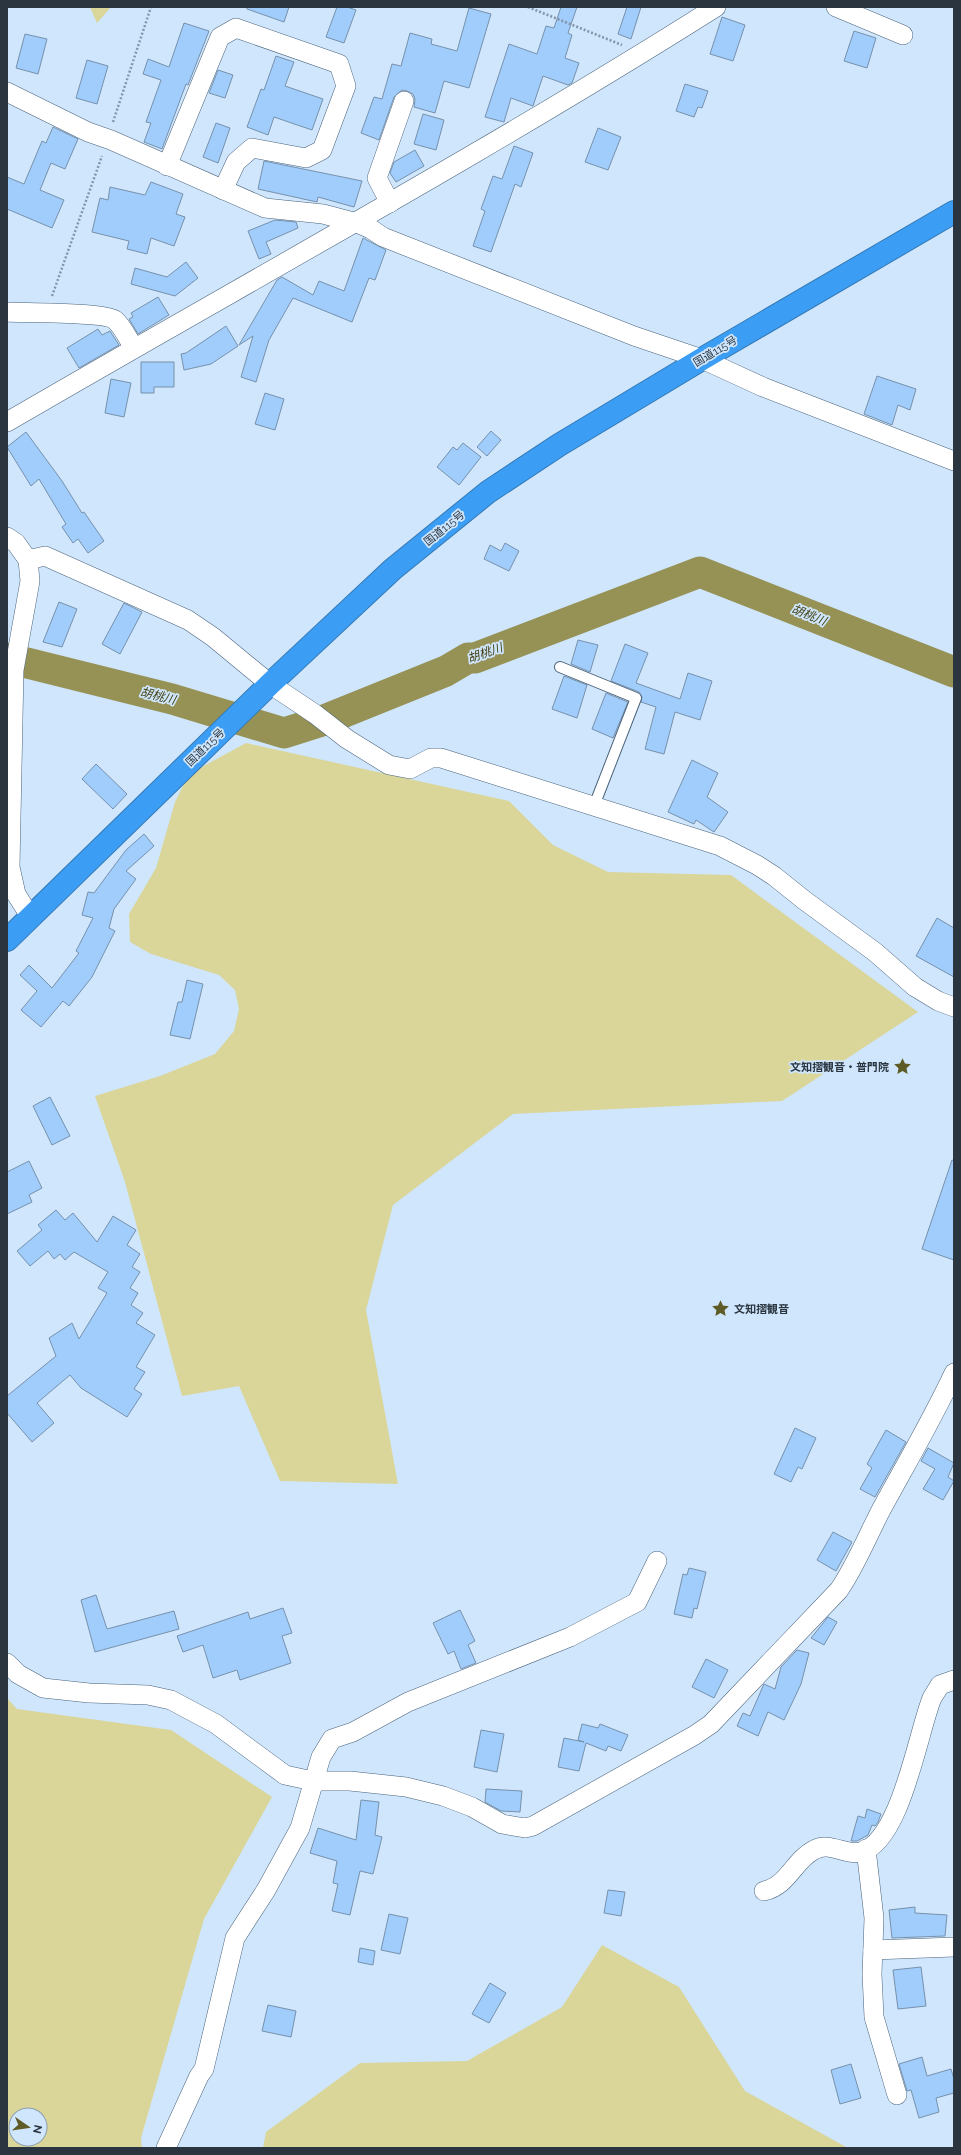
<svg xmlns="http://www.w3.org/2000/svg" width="961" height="2155" font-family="Raleway,'Noto Sans JP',sans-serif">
<rect width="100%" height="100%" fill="#cfe6fd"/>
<!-- green -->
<g fill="#dad69a" fill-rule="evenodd">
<polygon points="90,7 111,7 97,23"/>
<polygon points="246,743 509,801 553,845 608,872 731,875 918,1012 782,1101 513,1114 393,1205 366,1310 398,1484 280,1481 239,1386 182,1396 125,1182 95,1096 160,1076 215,1054 234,1031 239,1009 235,990 219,975 151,954 130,942 129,914 156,868 175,802 189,774"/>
<path d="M 7,1698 L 17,1709 L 171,1730 L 272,1797 L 204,1919 L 141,2138 L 142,2148 L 7,2148 ZM 16,2115 L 40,2115 L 40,2139 L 16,2139 Z"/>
<polygon points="602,1945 679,1987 745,2091 848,2148 263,2148 266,2132 360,2063 467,2061 562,2007"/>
</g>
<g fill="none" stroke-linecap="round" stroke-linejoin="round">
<!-- river -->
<polyline stroke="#969256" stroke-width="31" points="7,658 172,699 284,733 322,721 446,671 468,658 475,658 700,572 954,672"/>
</g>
<!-- building -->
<g fill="#a0cdfb" stroke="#7791ac">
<polygon points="247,7 289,7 284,22 247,9"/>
<polygon points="337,7 347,7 356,10 344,43 326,37"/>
<polygon points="561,7 577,7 568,33 572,35 565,58 579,63 572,83 568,85 543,76 533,106 511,98 504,122 485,117 509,44 537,54 546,26 554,28"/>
<polygon points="627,7 641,7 631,39 618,34"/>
<polygon points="469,8 491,14 469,88 444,81 435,113 414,107 415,99 413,94 407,91 402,90 394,97 379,140 361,133 374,97 382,99 392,64 401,66 410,33 432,39 431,44 457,51"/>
<polygon points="722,17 745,25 733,61 710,54"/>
<polygon points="184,23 209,31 188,85 186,84 162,149 144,142 151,123 146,122 161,80 143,74 148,59 169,67"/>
<polygon points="854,31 876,38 867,68 844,61"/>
<polygon points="25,34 47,39 38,74 16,68"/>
<polygon points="276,56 294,62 285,86 323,99 312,130 274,117 268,135 247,127 261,89 264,90"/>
<polygon points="87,60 108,66 97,104 76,98"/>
<polygon points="218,70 233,75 225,98 209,93"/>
<polygon points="685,84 708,91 702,108 698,107 694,117 676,111"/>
<polygon points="423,114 444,120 436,150 414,144"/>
<polygon points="216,123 230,128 218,163 203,157"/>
<polygon points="53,127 78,139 65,169 51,163 40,190 64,200 52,228 7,209 7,177 24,184 42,141 46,143"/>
<polygon points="598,128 621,137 608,170 585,162"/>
<polygon points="514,146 533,153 521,187 515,184 491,252 473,246 485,211 481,209 493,176 502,179"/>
<polygon points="415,150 424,166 396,182 390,173 394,162"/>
<polygon points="264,161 362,181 354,207 318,197 317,202 258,189"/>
<polygon points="151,182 183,194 176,214 185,217 174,246 151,238 147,254 127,249 129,241 92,232 100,198 108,200 110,187 145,195"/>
<polygon points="275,220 296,222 298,228 266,242 271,254 259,259 248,231"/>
<polygon points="363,238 386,250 375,280 369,278 352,322 293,298 269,340 256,382 241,377 253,336 239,345 277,280 282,277 313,295 319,281 344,291"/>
<polygon points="186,262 198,278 175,296 131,284 135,268 167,277"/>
<polygon points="158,297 169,315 138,334 129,319 133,317 131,313"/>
<polygon points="226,326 238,346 211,364 184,370 181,354 186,353"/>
<polygon points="98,329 102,335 110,331 119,345 79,368 67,348"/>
<polygon points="141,362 174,362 174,387 154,387 154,393 141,393"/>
<polygon points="877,376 916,389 910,410 898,405 892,425 864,414"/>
<polygon points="111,379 131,383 124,417 105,413"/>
<polygon points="265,393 284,399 275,430 255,424"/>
<polygon points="491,431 501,440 487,456 477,447"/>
<polygon points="26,432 62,481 82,513 84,512 104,541 88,553 78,539 73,543 62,527 66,524 39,479 31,486 7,447"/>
<polygon points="463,443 481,457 459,485 437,467 453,447 457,450"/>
<polygon points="505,543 519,551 509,571 484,559 490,545 501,551"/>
<polygon points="59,602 77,609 62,647 43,642"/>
<polygon points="124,603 142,612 120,654 102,644"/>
<polygon points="578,640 598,645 590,672 571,664"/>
<polygon points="625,644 648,653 636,683 680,699 688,673 712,681 700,720 675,712 664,754 645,749 656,707 641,702 642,697 639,692 611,681"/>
<polygon points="564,676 587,685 577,718 552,709"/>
<polygon points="606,693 628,702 613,738 592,729"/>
<polygon points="692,760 718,773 707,797 728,812 714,832 696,820 694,824 668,812"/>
<polygon points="96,764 127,794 113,809 82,779"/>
<polygon points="144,834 154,846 126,871 136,879 114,909 109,928 115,931 92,977 69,1006 63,1001 41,1027 21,1010 37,991 20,975 29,965 52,988 79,953 76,951 93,918 82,915 88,892 94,893 126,850"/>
<polygon points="937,918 954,928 954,977 916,956"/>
<polygon points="187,980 203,984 190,1039 170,1035 178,1002 182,1002"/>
<polygon points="50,1097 70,1136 52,1145 33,1106"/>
<polygon points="952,1160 954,1161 954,1260 922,1249"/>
<polygon points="29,1161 42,1188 29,1195 32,1202 7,1214 7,1172"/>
<polygon points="56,1210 65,1220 73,1213 97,1242 113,1216 136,1230 127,1245 140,1254 132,1267 140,1272 130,1288 138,1293 131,1305 143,1313 136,1323 155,1335 136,1367 145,1372 134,1389 142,1394 127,1417 81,1388 70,1375 37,1403 54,1423 32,1442 7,1413 7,1396 56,1356 49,1338 72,1323 79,1339 107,1293 98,1288 108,1272 74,1252 65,1260 60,1254 54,1259 48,1251 30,1266 17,1251 42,1230 38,1225"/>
<polygon points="795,1428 816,1438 802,1469 798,1467 791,1482 774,1474"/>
<polygon points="886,1430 906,1442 875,1497 860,1489 872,1468 867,1464"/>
<polygon points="928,1448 954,1463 948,1477 954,1481 943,1500 923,1489 935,1469 921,1461"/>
<polygon points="833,1532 852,1542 836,1571 817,1560"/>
<polygon points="689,1568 706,1572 697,1609 694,1608 692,1618 674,1614 683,1574 687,1575"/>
<polygon points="96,1595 107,1629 174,1611 179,1629 95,1652 81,1600"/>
<polygon points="283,1608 292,1633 282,1636 291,1663 240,1680 237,1670 213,1678 203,1645 183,1652 177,1636 248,1612 250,1619"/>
<polygon points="460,1610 475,1641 468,1645 476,1663 461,1669 454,1651 448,1654 433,1623"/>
<polygon points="828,1617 837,1622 824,1645 811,1638"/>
<polygon points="797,1650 809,1653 801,1684 784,1720 768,1712 758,1736 737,1726 743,1713 750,1716 764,1684 775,1689 781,1667"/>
<polygon points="706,1659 728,1670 714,1698 692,1687"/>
<polygon points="582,1724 598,1728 600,1724 628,1735 621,1751 608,1746 606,1751 586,1743 579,1771 558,1767 564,1738 584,1742 578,1740"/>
<polygon points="481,1730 504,1734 497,1772 474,1767"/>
<polygon points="486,1789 522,1791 520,1812 501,1811 485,1802"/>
<polygon points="361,1800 379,1802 375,1835 382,1837 373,1874 360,1871 350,1915 332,1911 338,1884 333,1883 337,1861 310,1853 318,1828 356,1840"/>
<polygon points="867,1809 881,1814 878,1822 875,1826 872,1825 868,1835 857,1841 851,1841 858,1816 865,1818"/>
<polygon points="608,1890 625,1892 621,1916 604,1913"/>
<polygon points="915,1907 915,1913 947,1915 945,1936 892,1938 889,1910"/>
<polygon points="389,1914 408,1918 400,1954 381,1950"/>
<polygon points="360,1948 375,1951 373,1965 358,1962"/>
<polygon points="921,1967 926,2006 898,2009 893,1970"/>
<polygon points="490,1983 506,1993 489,2023 472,2014"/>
<polygon points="268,2005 296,2011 291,2037 262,2031"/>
<polygon points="922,2057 927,2076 951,2069 954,2079 954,2093 936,2098 939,2112 919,2118 911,2090 907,2091 899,2064"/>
<polygon points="851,2064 861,2098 840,2104 831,2070"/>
</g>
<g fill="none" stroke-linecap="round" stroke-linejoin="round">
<defs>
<polyline id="lane" points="560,667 636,698 594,806"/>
<g id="street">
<polyline points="836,7 903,35"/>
<polyline points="7,92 88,132 111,140 265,208 323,214 357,223 371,229 383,237 634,336 702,359 763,387 954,461"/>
<polyline points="167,166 220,37 236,28 339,64 346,86 322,150 306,158 252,148 236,162 223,190"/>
<polyline points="390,203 377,178 404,101"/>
<path d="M 7,312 C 24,313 105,312 115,320 C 123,327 128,339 134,348"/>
<path d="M 7,422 C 244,284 485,153 716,7"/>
<polyline points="7,537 16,543 28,560 30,581 14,670 10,867 16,894 30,916"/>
<polyline points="28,560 45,556 188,620 213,637 270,684 315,714 347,739 389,765 410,769 431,758 441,758 720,846 757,865 774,876 804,900 875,952 915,987 938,1001 954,1007"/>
<path d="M 7,1663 L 18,1674 L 43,1688 L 89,1693 L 148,1695 L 171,1700 L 216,1724 L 285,1775 L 313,1781 L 350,1781 L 406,1787 L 443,1796 L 472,1807 L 502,1824 L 525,1828 L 533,1826 L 695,1735 L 711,1724 L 839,1590 C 856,1565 867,1537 881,1510 C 906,1464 932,1420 954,1373"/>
<polyline points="866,1849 874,1918 872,1974 874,2017 897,2095"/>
<path d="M 764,1891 C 788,1886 794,1860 814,1850 C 829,1841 846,1856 861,1852 C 901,1841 918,1732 932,1698 L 940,1685 L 954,1680"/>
<polyline points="873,1950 954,1947"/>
<polyline points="166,2148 199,2076 204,2069 235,1938 266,1890 300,1828 321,1757 332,1739 353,1732 408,1702 570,1637 637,1602 657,1561"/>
</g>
<polyline id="highway" points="7,940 270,684 393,569 488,492 559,445 702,359 954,212"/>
</defs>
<!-- lane casing -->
<use href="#lane" stroke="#4a637b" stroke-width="12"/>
<!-- street casing -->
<use href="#street" stroke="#4a637b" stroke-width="20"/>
<!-- highway casing -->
<use href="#highway" stroke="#3579b4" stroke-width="24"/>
<!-- path -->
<g stroke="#8496a8" stroke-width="2.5" stroke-dasharray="2 2" stroke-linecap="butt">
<polyline points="528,7 622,45"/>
<polyline points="113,122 151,7"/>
<polyline points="52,296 102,156"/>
</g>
<!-- lane -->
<use href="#lane" stroke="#fff" stroke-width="10"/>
<!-- street -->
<use href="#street" stroke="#fff" stroke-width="19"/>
<!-- highway -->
<use href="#highway" stroke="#3b9df3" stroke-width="22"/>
</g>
<!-- icons -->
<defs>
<symbol id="sight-bare" viewBox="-9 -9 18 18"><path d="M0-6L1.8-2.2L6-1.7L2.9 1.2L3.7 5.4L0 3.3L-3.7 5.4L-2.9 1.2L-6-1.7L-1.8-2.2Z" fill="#5f5b27" stroke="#cfe6fd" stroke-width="2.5" paint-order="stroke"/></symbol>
</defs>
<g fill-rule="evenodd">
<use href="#sight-bare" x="890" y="1054" width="25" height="25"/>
<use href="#sight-bare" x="708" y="1296" width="25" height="25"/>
</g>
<g text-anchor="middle" stroke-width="3.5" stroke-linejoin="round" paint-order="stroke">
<!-- street labels -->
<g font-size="11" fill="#2a3540" stroke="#cfe6fd">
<text transform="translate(715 351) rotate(-31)" y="4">国道115号</text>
<text transform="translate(444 528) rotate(-39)" y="4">国道115号</text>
<text transform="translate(205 747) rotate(-44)" y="4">国道115号</text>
</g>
<!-- poi labels -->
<g font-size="11" font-weight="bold" fill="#2a3540" stroke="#cfe6fd" text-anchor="end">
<text x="889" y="1071">文知摺観音・普門院</text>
<text x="734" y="1313" text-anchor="start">文知摺観音</text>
</g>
<!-- water labels -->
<g font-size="12" font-style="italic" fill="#423e0e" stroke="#cfe6fd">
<text transform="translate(809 615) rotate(22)" y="4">胡桃川</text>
<text transform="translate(485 653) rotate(-19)" y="4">胡桃川</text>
<text transform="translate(158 696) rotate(14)" y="4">胡桃川</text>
</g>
</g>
<!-- border -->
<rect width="961" height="2155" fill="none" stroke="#2a3540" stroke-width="16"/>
<!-- north arrow -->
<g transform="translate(28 2127) rotate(103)"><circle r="19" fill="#cfe6fd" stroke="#8d9fb1"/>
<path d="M0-3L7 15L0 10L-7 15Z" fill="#5f5b27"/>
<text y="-6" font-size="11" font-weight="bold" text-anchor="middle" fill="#2a3540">N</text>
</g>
</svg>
